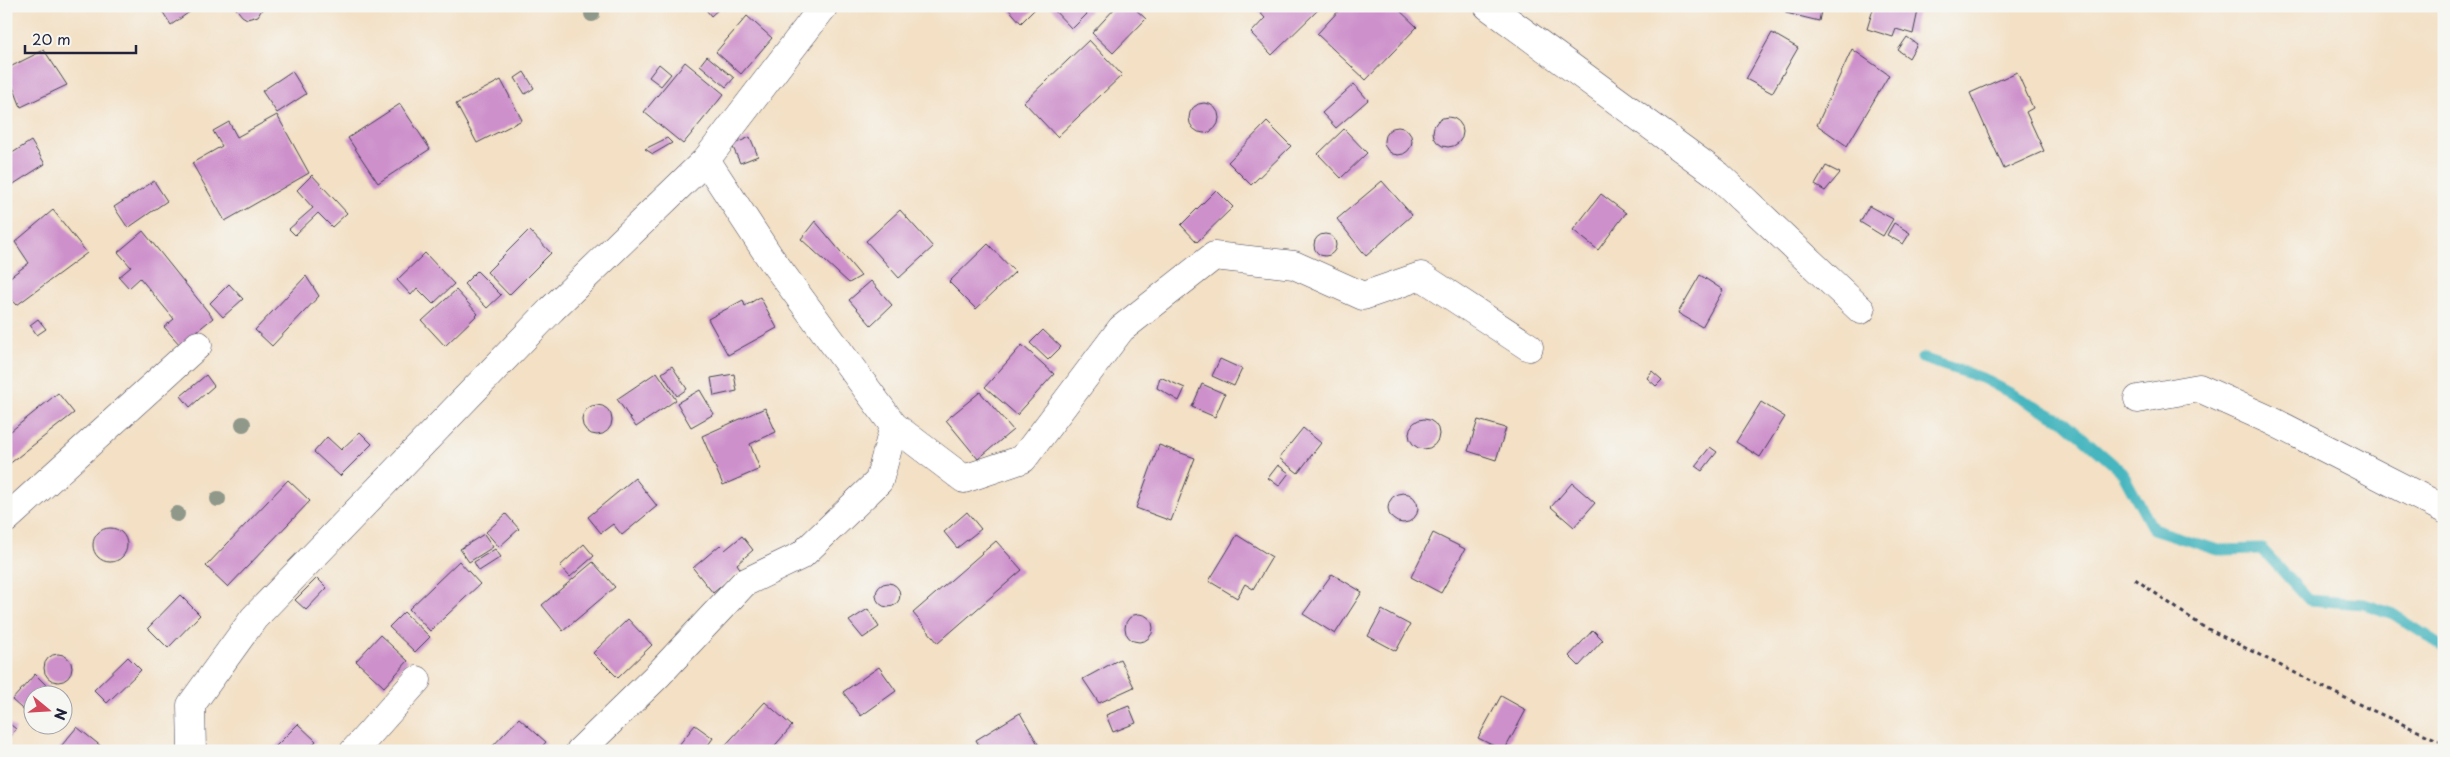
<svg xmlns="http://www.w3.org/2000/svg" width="2450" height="757" font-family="'Playpen Sans',sans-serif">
<rect width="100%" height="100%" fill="#f6f6f2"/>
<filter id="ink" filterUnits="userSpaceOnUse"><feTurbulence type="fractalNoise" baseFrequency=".02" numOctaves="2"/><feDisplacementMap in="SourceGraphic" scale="10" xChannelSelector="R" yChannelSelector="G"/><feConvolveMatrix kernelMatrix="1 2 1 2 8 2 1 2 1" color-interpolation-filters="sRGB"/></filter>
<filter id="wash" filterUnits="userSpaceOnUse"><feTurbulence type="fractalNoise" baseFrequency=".0096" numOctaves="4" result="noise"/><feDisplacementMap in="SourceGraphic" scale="20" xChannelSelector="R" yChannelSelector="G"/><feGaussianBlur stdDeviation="1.12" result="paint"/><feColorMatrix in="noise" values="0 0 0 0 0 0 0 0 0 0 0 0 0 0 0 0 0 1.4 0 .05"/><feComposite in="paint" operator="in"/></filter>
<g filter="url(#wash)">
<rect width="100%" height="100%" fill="#f3e0c5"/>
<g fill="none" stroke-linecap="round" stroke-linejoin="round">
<!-- stream -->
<polyline stroke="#46b6bf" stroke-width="11" points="1922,358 1982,378 2065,422 2122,472 2153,529 2218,550 2262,549 2309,600 2364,604 2393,614 2444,647"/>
</g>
<g id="blocks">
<!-- building -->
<g fill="#cd90cb">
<polygon points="159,6 198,6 171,25"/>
<polygon points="234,6 264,6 258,16 247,19 242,16"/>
<polygon points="703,6 722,6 711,16"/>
<polygon points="1006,6 1038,6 1021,23"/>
<polygon points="1050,6 1086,6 1090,11 1072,29"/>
<polygon points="1117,6 1132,6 1146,19 1113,53 1092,33"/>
<polygon points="1254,6 1322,6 1272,55 1251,33 1265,18"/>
<polygon points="1343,6 1395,6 1417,27 1366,80 1317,34"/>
<polygon points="1788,6 1822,6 1819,21 1786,13"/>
<polygon points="1874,6 1919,6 1913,34 1896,29 1893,37 1867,29"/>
<polygon points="747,16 772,38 741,74 716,52"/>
<polygon points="1772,33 1798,48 1772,93 1746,79"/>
<polygon points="1907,37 1917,44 1909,58 1898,50"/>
<polygon points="1089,40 1122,75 1057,137 1024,102"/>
<polygon points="1852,49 1889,75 1847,146 1817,125"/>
<polygon points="44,50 67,85 21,107 6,69"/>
<polygon points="707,56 734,78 726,87 700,65"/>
<polygon points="685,62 724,94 683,144 644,112"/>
<polygon points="659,64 671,74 661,86 649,77"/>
<polygon points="292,71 306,94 277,113 262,91"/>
<polygon points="524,72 534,88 525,94 515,78"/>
<polygon points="2017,72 2033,108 2026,112 2044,151 2004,169 1970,93"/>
<polygon points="501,80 522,120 477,143 456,104"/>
<polygon points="1354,84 1368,100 1336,128 1322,113"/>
<circle cx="1204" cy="118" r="15"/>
<polygon points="400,104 430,149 378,183 348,138"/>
<polygon points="277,115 309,173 225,221 192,163 222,146 213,131 229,122 237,137"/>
<circle cx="1448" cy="132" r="15"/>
<polygon points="1267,122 1291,146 1251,185 1228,162"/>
<circle cx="1398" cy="141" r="14"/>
<polygon points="1344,129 1367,153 1341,178 1318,154"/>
<polygon points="750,137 758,156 740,163 732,145"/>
<polygon points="667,138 672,143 653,154 645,149"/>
<polygon points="31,141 45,164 12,185 6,176 6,157"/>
<polygon points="1826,166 1840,173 1825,191 1815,185"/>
<polygon points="312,175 347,213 332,227 318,213 295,235 289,229 313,208 297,190"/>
<polygon points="154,181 167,201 128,228 114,207"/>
<polygon points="1382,181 1412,215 1366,256 1337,219"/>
<polygon points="1216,190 1233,207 1197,242 1181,225"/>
<polygon points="1601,194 1626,213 1598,250 1573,230"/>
<polygon points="1869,206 1893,219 1883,236 1860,222"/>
<polygon points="53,210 87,253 17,305 6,293 6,280 29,263 15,242"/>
<polygon points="900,210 933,247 899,278 866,241"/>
<polygon points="815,221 861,276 849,283 801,239"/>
<polygon points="1894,223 1910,233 1903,244 1887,235"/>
<polygon points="529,230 551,253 509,295 487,272"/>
<polygon points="143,231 213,318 180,345 164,327 174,319 140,278 129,288 119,277 131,267 118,252"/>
<circle cx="1325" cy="245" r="11"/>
<polygon points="988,244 1015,272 976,309 949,282"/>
<polygon points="425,253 454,284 433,304 417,288 411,295 397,280"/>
<polygon points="477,271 501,295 487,308 464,284"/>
<polygon points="1700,275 1723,290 1702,327 1678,313"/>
<polygon points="306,276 319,296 272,346 255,330"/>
<polygon points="871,281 892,305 871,325 849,300"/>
<polygon points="229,284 243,299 223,317 210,303"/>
<polygon points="456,290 478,314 445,346 422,321"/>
<polygon points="760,297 777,328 728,355 708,319 743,300 745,306"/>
<polygon points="38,319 46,329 37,335 30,325"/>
<polygon points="1043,330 1061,347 1048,360 1030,343"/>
<polygon points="1022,345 1054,374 1017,415 985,387"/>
<polygon points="1220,359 1242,369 1234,386 1212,376"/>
<polygon points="672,366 687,389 677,396 662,373"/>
<polygon points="1652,371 1662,380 1656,386 1647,378"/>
<polygon points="657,372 676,400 636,427 617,399"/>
<polygon points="734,374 737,391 714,396 711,378"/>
<polygon points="206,375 214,386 190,407 181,396"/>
<polygon points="1160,377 1185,388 1179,401 1157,388"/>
<polygon points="1202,384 1225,394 1215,417 1192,407"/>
<polygon points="700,390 714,414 691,427 677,403"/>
<polygon points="980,392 1013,430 978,459 946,420"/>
<polygon points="58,393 74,413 8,465 6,462 6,435"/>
<polygon points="1761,402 1785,417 1760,457 1736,442"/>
<circle cx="597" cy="420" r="15"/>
<polygon points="765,408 776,432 750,444 760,469 723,485 702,436"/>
<circle cx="1424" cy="434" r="15"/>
<polygon points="1478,420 1506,428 1496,460 1468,451"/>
<polygon points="1303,428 1321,443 1298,473 1279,458"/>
<polygon points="360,432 372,444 340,476 314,452 327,437 341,450"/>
<polygon points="1159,445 1195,458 1171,521 1136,508"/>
<polygon points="1710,447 1717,452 1702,471 1695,466"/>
<polygon points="1278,465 1289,473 1279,486 1268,478"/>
<polygon points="635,478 657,506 622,535 613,524 601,533 588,517"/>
<polygon points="288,480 310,501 228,587 206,566"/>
<polygon points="1572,483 1595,503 1574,527 1551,507"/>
<circle cx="1403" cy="508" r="15"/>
<polygon points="967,512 981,529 957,548 944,532"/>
<polygon points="506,514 519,529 499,547 486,532"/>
<circle cx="110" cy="545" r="17"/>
<polygon points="1433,533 1465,549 1441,593 1411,577"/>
<polygon points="484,534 493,547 469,562 460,549"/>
<polygon points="1237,535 1272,557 1253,589 1245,584 1237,598 1209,581"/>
<polygon points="742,536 753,550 737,564 741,570 713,593 693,568 720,545 725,550"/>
<polygon points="996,541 1022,570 938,643 913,613"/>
<polygon points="584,544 594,556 570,577 560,566"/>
<polygon points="495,549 501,557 479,571 474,562"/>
<polygon points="459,561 480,584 430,631 409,609"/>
<polygon points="593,562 615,587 563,631 542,605"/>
<polygon points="1332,574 1362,592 1335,634 1303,614"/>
<polygon points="317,578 327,588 306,610 295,600"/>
<circle cx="888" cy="595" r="12"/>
<polygon points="180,595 200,615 168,648 148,628"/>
<polygon points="868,609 879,627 863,638 849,621"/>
<polygon points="1382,610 1410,625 1396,651 1368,636"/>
<polygon points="404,612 430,637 415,652 389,627"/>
<circle cx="1139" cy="628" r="14"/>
<polygon points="628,619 652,645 618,678 593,653"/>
<polygon points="1593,630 1603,640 1579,666 1569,656"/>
<polygon points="380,635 408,661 384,687 356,661"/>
<circle cx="58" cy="668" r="14"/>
<polygon points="128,657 141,670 107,703 94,690"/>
<polygon points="1120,659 1134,687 1099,703 1083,679"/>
<polygon points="879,667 896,691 861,716 843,692"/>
<polygon points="35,674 52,691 49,694 32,694 32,713 30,716 12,700"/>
<polygon points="1501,696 1526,710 1504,751 1478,738"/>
<polygon points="765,702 792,726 770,751 720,751"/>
<polygon points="1129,706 1136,723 1113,732 1106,715"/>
<polygon points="1020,713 1042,751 982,751 976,740"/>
<polygon points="519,718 546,742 538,751 493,751 491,748"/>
<polygon points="6,721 16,729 6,742"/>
<polygon points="298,724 316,741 307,751 271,751"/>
<polygon points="695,725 713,738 704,751 674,751"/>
<polygon points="77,727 107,751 57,751"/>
</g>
</g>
</g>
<g filter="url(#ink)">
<use href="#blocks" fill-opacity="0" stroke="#413e50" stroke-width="1"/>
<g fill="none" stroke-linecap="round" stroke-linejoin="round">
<defs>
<g id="street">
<polyline points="1488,6 1718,175 1861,310"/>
<polyline points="706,160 769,256 894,426 964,479 1023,459 1121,329 1214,256 1294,265 1363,296 1421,276 1529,347"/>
<polyline points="2138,399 2199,388 2270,420 2444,509"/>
<polyline points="6,519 198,345"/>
<polyline points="192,751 191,705 254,618 552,309 706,160 824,6"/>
<polyline points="354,751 417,680"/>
<polyline points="580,751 658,675 744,583 802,555 879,481 894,426"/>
</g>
</defs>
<!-- street casing -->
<use href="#street" stroke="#413e50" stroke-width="29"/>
<!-- path -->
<polyline stroke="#413e50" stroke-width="3" stroke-dasharray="4 4" stroke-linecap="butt" points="2135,579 2202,626 2341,696 2444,743"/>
<!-- street -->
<use href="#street" stroke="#fff" stroke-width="28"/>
</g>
<!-- trees -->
<g fill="#90988a">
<circle cx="592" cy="14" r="8"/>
<circle cx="243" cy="424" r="8"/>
<circle cx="218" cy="499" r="8"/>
<circle cx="177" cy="514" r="8"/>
</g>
</g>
<!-- margin -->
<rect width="2450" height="757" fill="none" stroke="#f6f6f2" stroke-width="25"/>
<!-- north arrow -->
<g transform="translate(48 710) rotate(108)"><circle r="24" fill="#f6f6f2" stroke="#a1a1a9"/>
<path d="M0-4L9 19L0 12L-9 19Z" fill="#d1495b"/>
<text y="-8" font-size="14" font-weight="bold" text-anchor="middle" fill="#22223b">N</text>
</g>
<!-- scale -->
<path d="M25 45v8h111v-8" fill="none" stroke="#22223b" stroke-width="2.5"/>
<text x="32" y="45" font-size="15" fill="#22223b" stroke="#f6f6f2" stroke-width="4" paint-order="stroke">20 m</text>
</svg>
